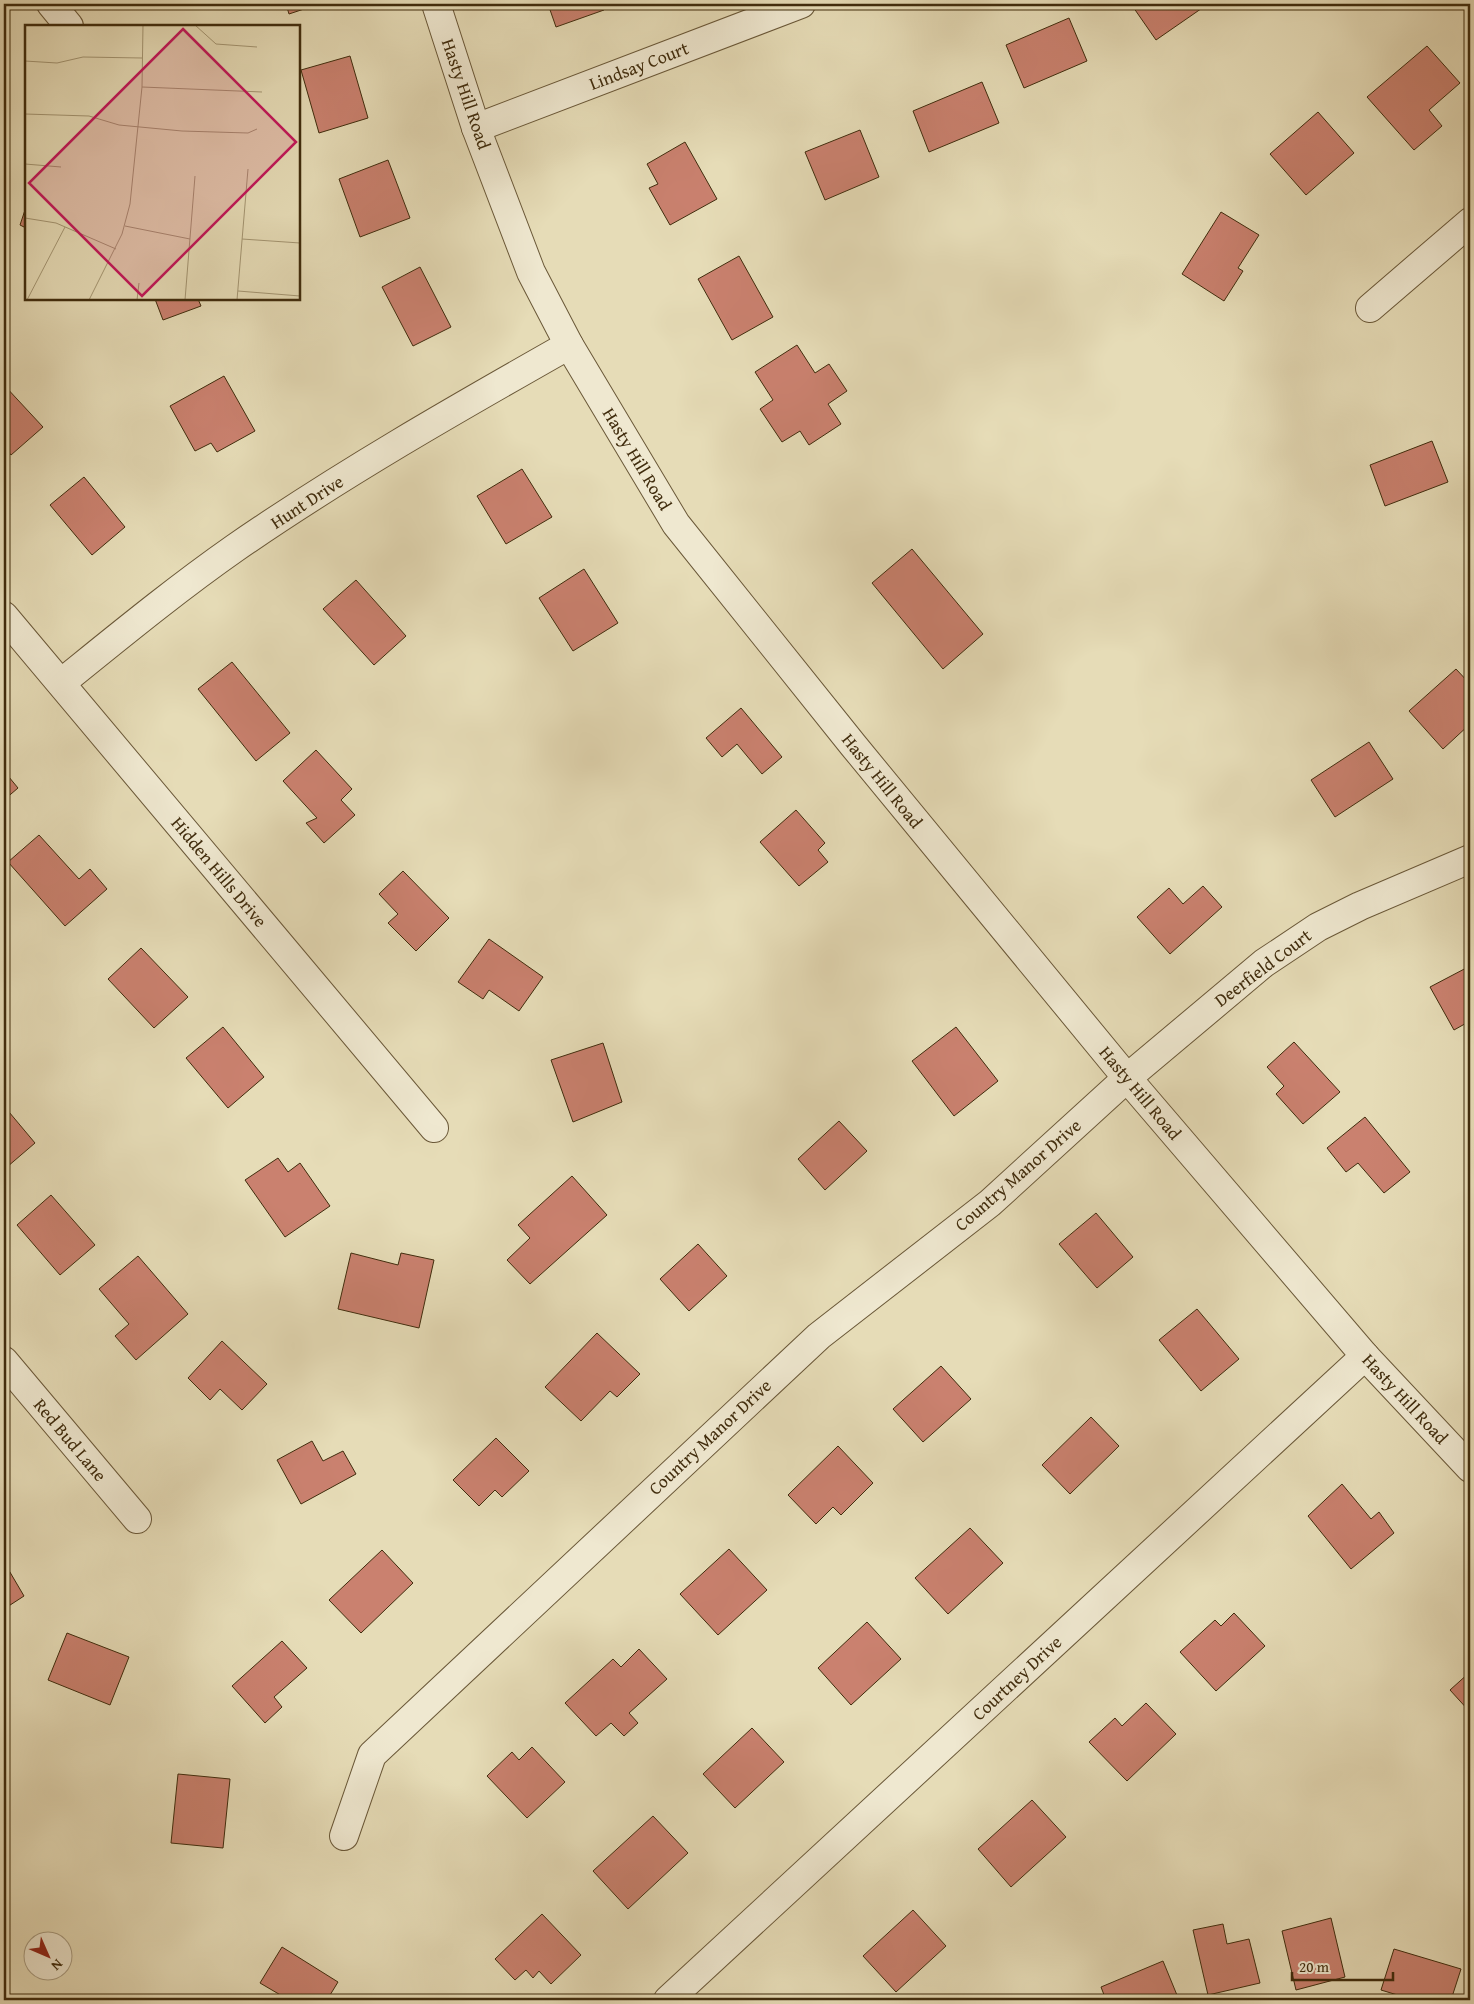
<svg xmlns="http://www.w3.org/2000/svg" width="1474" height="2004" font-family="'Gentium Book Plus',serif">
<rect width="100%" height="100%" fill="#e6dcb7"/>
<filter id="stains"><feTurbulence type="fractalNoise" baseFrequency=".004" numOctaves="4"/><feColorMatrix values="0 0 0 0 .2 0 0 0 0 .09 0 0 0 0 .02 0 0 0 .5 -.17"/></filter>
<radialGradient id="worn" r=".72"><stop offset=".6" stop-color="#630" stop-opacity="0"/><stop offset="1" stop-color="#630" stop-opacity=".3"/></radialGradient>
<!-- building -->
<g fill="#ca816f" stroke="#402c0d">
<polygon points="286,4 319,4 289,14"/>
<polygon points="548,4 601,4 604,10 556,27"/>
<polygon points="1131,4 1208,4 1156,40"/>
<polygon points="1069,18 1087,61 1024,88 1006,45"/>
<polygon points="1427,46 1460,83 1429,110 1442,126 1414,150 1367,97"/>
<polygon points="350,56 368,118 319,133 301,70"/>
<polygon points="982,82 999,123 929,152 913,111"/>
<polygon points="1318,112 1354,153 1306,195 1270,154"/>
<polygon points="860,130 879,177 825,200 805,152"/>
<polygon points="685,142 717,199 670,225 649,188 658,184 647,164"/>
<polygon points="388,160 410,218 360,237 339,179"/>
<polygon points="26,207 26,228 20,225"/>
<polygon points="1221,212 1259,235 1238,268 1243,271 1224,301 1182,274"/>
<polygon points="739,256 773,317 732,340 698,279"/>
<polygon points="420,267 451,327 413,346 382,287"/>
<polygon points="155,299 198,299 201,306 163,320"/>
<polygon points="797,345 815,373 829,364 847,391 828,404 841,424 809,445 800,431 782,442 760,409 773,400 755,372"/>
<polygon points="224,376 255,431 217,452 211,443 195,451 170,406"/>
<polygon points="4,385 43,427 11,455 4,446"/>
<polygon points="1432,441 1448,482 1385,506 1370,465"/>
<polygon points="522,469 552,517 506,544 477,496"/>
<polygon points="84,477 125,527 92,555 50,505"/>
<polygon points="912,549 983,634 943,669 872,583"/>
<polygon points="584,569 618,623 573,651 539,598"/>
<polygon points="356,580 406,636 374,665 323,609"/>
<polygon points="232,662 290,733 256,761 198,689"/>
<polygon points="1456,669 1470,684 1470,724 1443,749 1409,711"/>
<polygon points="741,708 782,757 762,774 737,744 722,757 706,738"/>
<polygon points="1369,742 1393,779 1335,817 1311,780"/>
<polygon points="316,750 352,789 341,800 355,815 324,843 306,823 317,818 283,781"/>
<polygon points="4,771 18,788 4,800"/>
<polygon points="796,810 825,843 818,850 828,862 799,886 760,842"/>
<polygon points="39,835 79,879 90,869 107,889 65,926 8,862"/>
<polygon points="403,871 449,918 416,951 388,923 398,914 379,894"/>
<polygon points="1203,886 1222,907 1170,954 1137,917 1169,888 1183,904"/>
<polygon points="489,939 543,977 519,1011 489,990 483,999 458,982"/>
<polygon points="141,948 188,997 154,1028 108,979"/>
<polygon points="1470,966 1470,1021 1454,1030 1430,987"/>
<polygon points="223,1027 264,1077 228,1108 186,1058"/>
<polygon points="956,1027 998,1081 954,1116 912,1061"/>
<polygon points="1294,1042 1340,1092 1303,1124 1276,1094 1284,1086 1267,1067"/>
<polygon points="603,1043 622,1102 573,1122 551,1060"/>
<polygon points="4,1106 35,1143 7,1167 4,1163"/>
<polygon points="1365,1117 1410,1172 1384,1193 1358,1163 1346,1172 1327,1148"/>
<polygon points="839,1121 867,1151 825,1190 798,1159"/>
<polygon points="278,1158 288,1172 300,1163 330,1206 285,1237 245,1180"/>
<polygon points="572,1176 607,1215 530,1284 507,1260 530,1238 518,1225"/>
<polygon points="51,1195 95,1245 60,1275 17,1225"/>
<polygon points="1096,1213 1133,1257 1097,1288 1059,1244"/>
<polygon points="698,1244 727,1276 689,1311 660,1279"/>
<polygon points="351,1253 398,1265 401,1253 434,1260 419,1328 338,1309"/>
<polygon points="138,1256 188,1314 136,1360 115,1336 129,1324 99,1289"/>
<polygon points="1197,1309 1239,1359 1201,1391 1159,1340"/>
<polygon points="597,1333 640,1374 617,1397 610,1391 581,1421 545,1387"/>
<polygon points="222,1341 267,1384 242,1410 220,1389 210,1400 188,1378"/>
<polygon points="941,1366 971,1399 923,1442 893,1409"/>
<polygon points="1091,1417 1119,1446 1070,1494 1042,1465"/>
<polygon points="496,1438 529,1471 502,1497 495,1490 479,1506 453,1480"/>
<polygon points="312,1441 323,1461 343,1451 356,1474 301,1504 277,1460"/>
<polygon points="838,1446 873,1483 841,1515 833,1507 816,1524 788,1495"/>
<polygon points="1342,1484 1371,1519 1379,1512 1394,1533 1351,1569 1308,1516"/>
<polygon points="970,1528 1003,1563 948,1614 915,1578"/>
<polygon points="729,1549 767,1590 718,1635 680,1594"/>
<polygon points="382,1550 413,1583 361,1633 329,1600"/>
<polygon points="4,1562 24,1596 4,1609"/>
<polygon points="1234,1613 1265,1646 1216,1691 1180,1652 1215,1620 1221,1626"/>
<polygon points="867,1622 901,1659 851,1705 818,1668"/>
<polygon points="67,1633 129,1657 110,1705 48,1680"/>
<polygon points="282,1641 307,1668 274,1697 282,1707 265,1723 232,1686"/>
<polygon points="639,1649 667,1679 629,1713 638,1723 624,1736 611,1723 596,1736 565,1703 613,1659 621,1667"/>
<polygon points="1470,1672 1470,1712 1450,1690"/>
<polygon points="1146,1703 1176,1734 1127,1781 1089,1742 1115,1718 1122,1726"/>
<polygon points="752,1728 784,1762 735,1808 703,1774"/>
<polygon points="532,1747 565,1782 527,1818 487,1776 512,1752 519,1760"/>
<polygon points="178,1774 230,1779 223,1848 171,1843"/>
<polygon points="1032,1800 1066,1837 1011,1887 978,1849"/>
<polygon points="653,1816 688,1853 628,1909 593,1871"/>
<polygon points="913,1910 946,1946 896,1992 863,1956"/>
<polygon points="542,1914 581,1955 551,1984 539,1971 533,1978 526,1970 515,1980 495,1959"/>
<polygon points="1331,1918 1345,1977 1296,1990 1282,1931"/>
<polygon points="1223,1924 1227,1944 1249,1939 1260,1983 1208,1995 1193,1930"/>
<polygon points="282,1947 338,1982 327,2000 289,2000 260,1983"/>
<polygon points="1394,1949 1461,1969 1451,2000 1414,2000 1381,1990"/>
<polygon points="1163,1961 1179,2000 1106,2000 1101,1987"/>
</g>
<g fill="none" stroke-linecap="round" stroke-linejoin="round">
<defs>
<g id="minor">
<polyline points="51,4 69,26"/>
<polyline points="476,128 801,4"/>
<polyline points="1370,308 1470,222"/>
<polyline points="4,616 434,1128"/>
<path d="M 61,683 C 118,637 175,590 235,548 C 342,474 456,409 569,345"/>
<polyline points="4,1361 137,1519"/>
<polyline points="344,1836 372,1755 819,1336 990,1203 1127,1078 1264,963 1318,927 1360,906 1470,859"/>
<polyline points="668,2000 1365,1356"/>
</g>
<polyline id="tertiary" points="436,4 476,128 531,272 569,345 676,524 853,745 1127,1078 1365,1356 1470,1468"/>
</defs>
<!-- minor casing -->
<use href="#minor" stroke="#6a5838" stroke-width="30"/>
<!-- tertiary casing -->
<use href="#tertiary" stroke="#6a5838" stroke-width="30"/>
<!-- minor -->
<use href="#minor" stroke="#efe8d0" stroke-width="28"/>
<!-- tertiary -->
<use href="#tertiary" stroke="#efe8d0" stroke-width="28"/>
</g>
<g text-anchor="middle" stroke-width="4.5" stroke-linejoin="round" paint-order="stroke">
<!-- street labels -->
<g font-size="18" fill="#402c0d" stroke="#efe8d0">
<text transform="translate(639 66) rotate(-21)" y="6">Lindsay Court</text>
<text transform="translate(466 94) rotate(71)" y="6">Hasty Hill Road</text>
<text transform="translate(637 459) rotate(59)" y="6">Hasty Hill Road</text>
<text transform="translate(307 502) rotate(-33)" y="6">Hunt Drive</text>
<text transform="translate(882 781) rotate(51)" y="6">Hasty Hill Road</text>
<text transform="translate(219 872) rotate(50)" y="6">Hidden Hills Drive</text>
<text transform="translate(1263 968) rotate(-37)" y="6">Deerfield Court</text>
<text transform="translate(1140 1093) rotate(50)" y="6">Hasty Hill Road</text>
<text transform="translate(1018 1175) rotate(-41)" y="6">Country Manor Drive</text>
<text transform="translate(1405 1399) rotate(47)" y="6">Hasty Hill Road</text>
<text transform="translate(710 1437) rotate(-43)" y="6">Country Manor Drive</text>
<text transform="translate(70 1440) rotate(50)" y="6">Red Bud Lane</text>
<text transform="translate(1017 1678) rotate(-43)" y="6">Courtney Drive</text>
</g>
</g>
<!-- overview -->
<g transform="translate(25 25)">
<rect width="275" height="275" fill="#e6dcb7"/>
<path fill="none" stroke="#a49673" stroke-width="1" d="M 170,0 L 191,19 L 232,22M 0,36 L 32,38 L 58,32 L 117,33M 117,62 L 237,67M 0,89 L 64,91 L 94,100 L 157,106 L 223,108 L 232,104M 0,139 L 36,142M 0,193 L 31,198 L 91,224M 100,201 L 165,214M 217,214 L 275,218M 213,266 L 275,271M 2,275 L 40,202M 64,275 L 97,209 L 105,179 L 117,62 L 118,0M 112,275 L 114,258M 160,275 L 170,151M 212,275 L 223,144"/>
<path fill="#c2185b" fill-opacity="0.15" stroke="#c2185b" stroke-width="2.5" d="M 158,4 L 271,117 L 117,271 L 4,158 Z"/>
<rect width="275" height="275" fill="none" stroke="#402c0d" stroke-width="2.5"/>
</g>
<!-- margin -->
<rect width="1474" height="2004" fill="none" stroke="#e6dcb7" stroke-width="20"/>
<rect x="5" y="5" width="1464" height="1994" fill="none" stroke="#402c0d" stroke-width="2.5"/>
<rect x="10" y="10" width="1454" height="1984" fill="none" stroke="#402c0d"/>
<!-- north arrow -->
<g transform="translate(48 1956) rotate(135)"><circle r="24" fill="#efe8d0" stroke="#a99d82"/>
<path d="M0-4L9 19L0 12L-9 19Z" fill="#8f2418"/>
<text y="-8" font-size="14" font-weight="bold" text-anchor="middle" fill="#402c0d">N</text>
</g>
<!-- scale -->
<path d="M1292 1972v8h101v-8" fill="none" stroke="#402c0d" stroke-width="2.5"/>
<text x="1299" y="1972" font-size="15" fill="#402c0d" stroke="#efe8d0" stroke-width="4" paint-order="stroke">20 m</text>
<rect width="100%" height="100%" filter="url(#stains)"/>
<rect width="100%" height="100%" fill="url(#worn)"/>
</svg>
